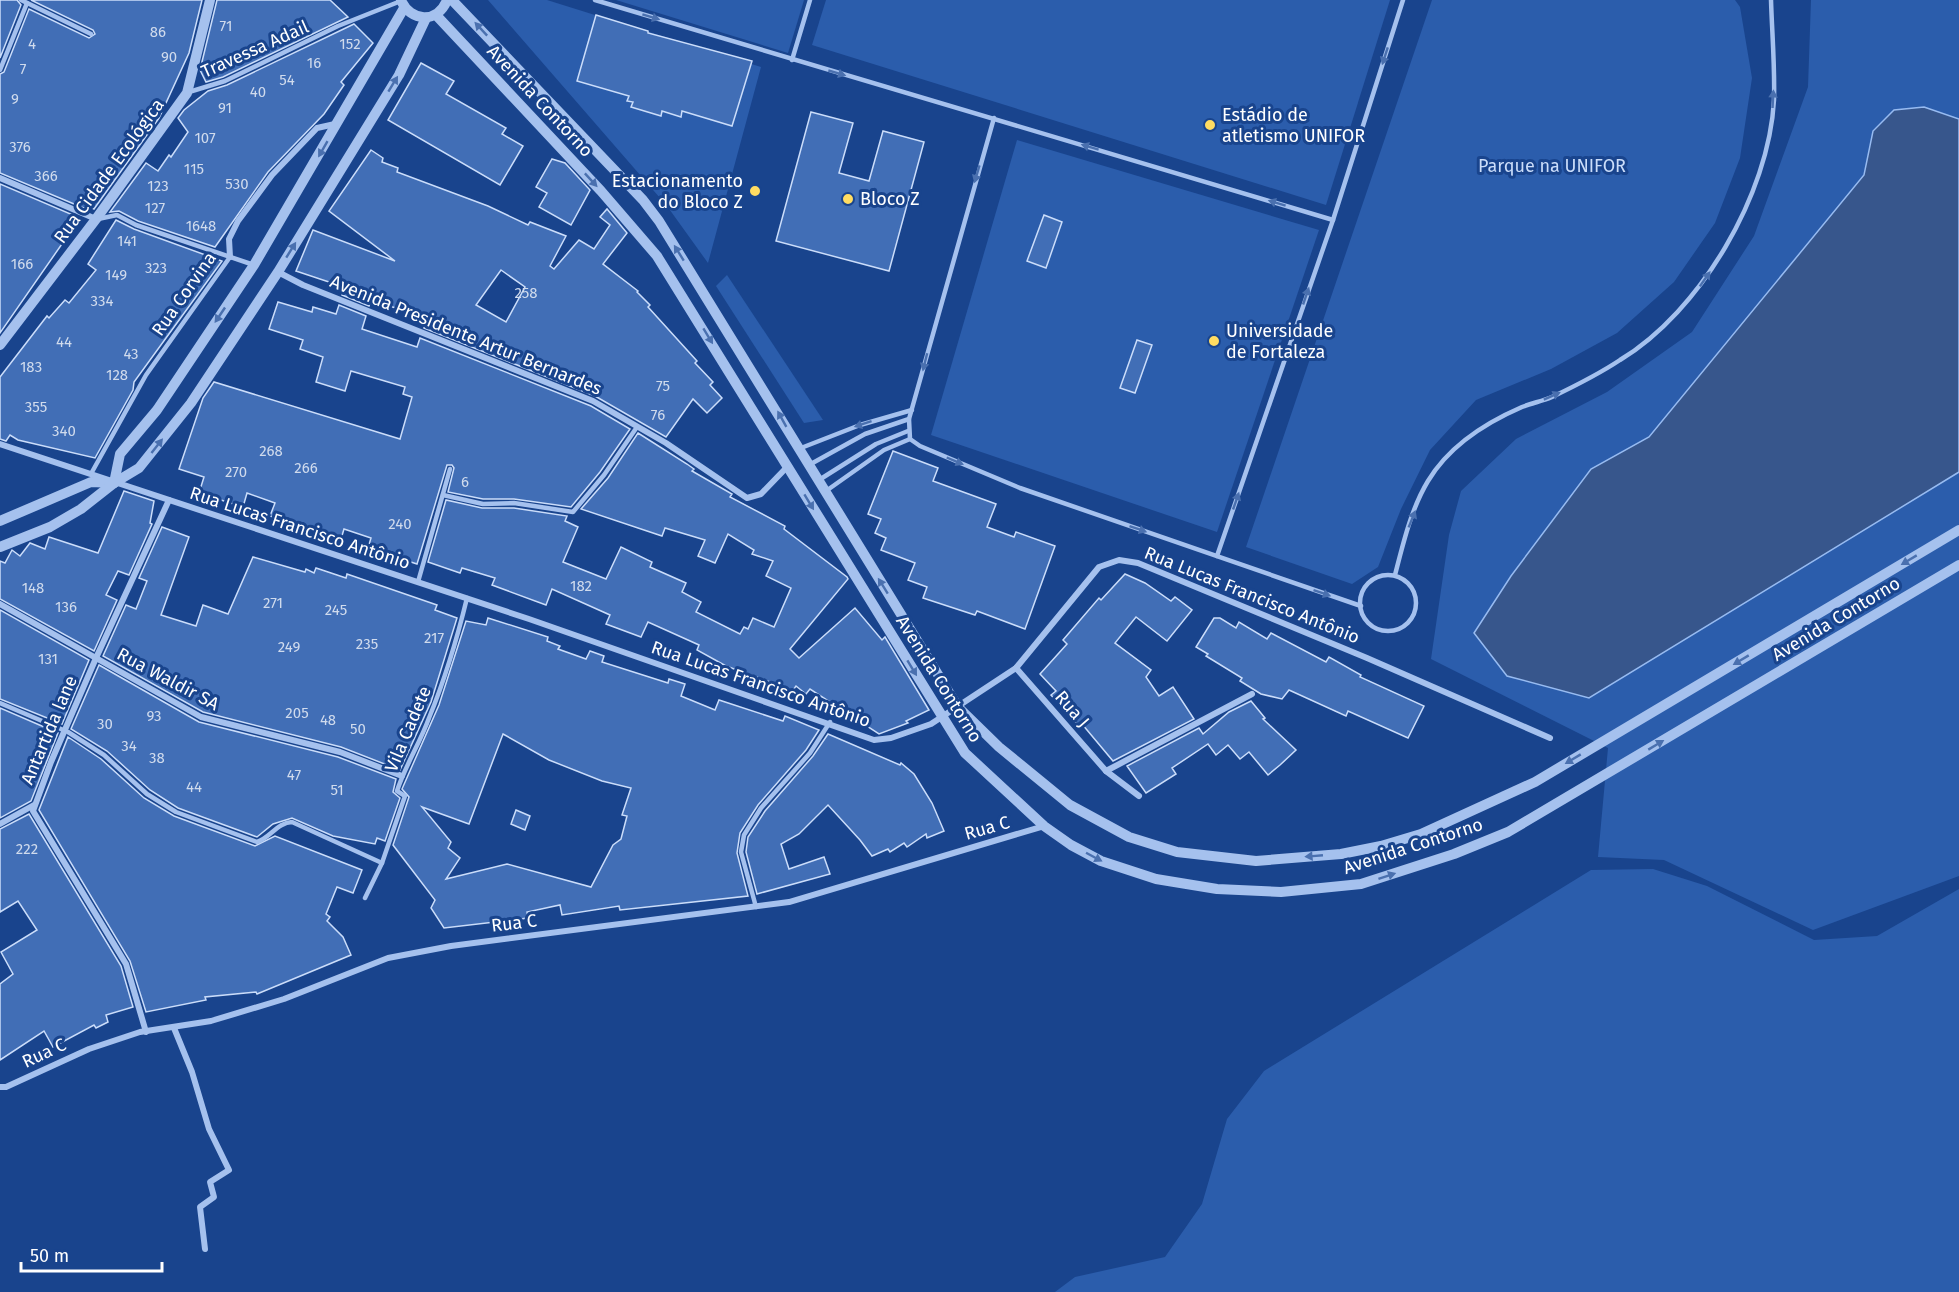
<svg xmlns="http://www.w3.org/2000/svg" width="1959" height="1292" font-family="'Fira Sans',sans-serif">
<rect width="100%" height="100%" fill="#19448d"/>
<!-- green -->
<g fill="#2b5dac">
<polygon points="488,0 547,0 761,67 708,263 667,206"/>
<polygon points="616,0 804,0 788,53"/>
<polygon points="826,0 1390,0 1326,205 812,45"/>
<polygon points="1432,0 1735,0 1740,7 1752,78 1740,158 1715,223 1674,282 1617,333 1551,369 1476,400 1430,450 1401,509 1378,567 1352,584 1246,547"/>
<polygon points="1811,0 1959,0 1959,876 1813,930 1664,860 1598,857 1608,748 1431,659 1449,535 1461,491 1516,439 1607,392 1692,332 1754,236 1808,87"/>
<polygon points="1017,140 1319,230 1217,532 931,435"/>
<polygon points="727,275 823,420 804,423 716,286"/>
<polygon points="1653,869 1707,886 1814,940 1877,936 1959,889 1959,1292 1055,1292 1075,1277 1165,1257 1202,1204 1227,1119 1264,1071 1591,870"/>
</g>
<!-- water -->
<polygon fill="#37568c" stroke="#97bbf1" stroke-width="1.5" points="1924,107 1959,119 1959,472 1589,698 1507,676 1474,633 1511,576 1591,469 1649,437 1864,175 1873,131 1894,110"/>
<!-- building -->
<g fill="#416eb6" stroke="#cbddfa" stroke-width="1.5" fill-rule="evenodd">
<polygon points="0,0 17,0 21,5 0,58"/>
<polygon points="31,0 202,0 189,53 159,118 94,209 88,206 86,209 0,173 0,74 4,72 29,9 89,38 95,34 93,30"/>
<polygon points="217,0 330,0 348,17 223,77 206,82 200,70"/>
<polygon points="596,15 648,31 648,33 752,61 732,126 682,111 681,117 662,111 661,116 631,107 633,102 627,101 629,96 577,81"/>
<polygon points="354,24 373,43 341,82 344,85 324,114 268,172 215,247 138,221 119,211 110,212 146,163 158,171 169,155 171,157 188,132 178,118 184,110 208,91 227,85"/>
<polygon points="421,63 454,81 446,94 506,128 502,134 523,146 500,185 388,120"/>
<polygon points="811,112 853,123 839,173 869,181 883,131 924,142 889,271 776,241"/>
<path d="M 371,150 L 383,158 L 382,162 L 398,168 L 397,172 L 488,206 L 528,225 L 530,222 L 566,236 L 550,266 L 554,269 L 579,240 L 594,249 L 610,225 L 600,217 L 607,209 L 627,233 L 603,264 L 638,291 L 637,292 L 650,305 L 648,307 L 697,361 L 695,363 L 713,382 L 710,385 L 722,398 L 707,413 L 693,399 L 666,437 L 595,396 L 424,328 L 425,323 L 405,311 L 371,300 L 369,306 L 342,295 L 344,287 L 296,271 L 313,230 L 395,261 L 329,211 ZM 501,270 L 525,287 L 506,322 L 476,305 Z"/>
<polygon points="552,159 565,163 590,190 571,225 539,207 547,193 536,187"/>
<polygon points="0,184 80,218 0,333"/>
<polygon points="1044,215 1062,222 1046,268 1027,261"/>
<polygon points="116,220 134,229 222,261 134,382 133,390 95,458 18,440 10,435 6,441 0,439 0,377 47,316 49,318 65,300 69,303 96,270 88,264"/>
<polygon points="278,302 312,312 313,307 336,314 339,305 366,316 362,329 417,347 420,338 591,406 630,429 600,472 571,507 514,499 483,499 448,492 454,468 452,465 447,465 417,564 368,548 371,538 344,529 341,539 270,516 275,503 247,493 243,507 199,493 204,477 179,469 203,398 214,382 400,439 412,397 403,394 405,387 351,371 345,391 316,382 323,357 300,349 303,340 269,329"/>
<polygon points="1137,340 1152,345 1135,393 1120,388"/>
<polygon points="638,433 687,464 694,469 692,471 732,494 730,497 785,526 784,529 847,577 848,579 790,649 799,658 855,608 882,640 885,637 929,710 906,721 908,723 879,734 810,689 806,694 796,686 791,693 781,686 726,666 697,650 699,645 648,622 641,637 606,624 610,615 552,589 546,605 492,585 495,578 462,568 460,573 428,562 446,500 482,508 514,508 567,516 565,521 578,527 563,562 606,579 621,547 652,562 650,567 686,583 682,592 701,602 696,612 740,634 744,627 748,629 753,618 774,627 791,588 766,576 773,561 752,554 754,550 728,534 715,563 698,556 705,540 665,528 662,536 581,509 608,478"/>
<polygon points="893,451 938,468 933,481 996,504 987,527 1014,537 1016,532 1055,546 1025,629 977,611 975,615 923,598 927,587 908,580 915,563 881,550 886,538 875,533 881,519 868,514"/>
<polygon points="124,491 154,501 150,523 152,524 129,575 118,571 106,595 117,600 94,651 0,599 0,561 5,563 12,550 20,556 30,543 45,549 49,537 98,553"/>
<polygon points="162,527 189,537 161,615 196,626 203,605 228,614 253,557 305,572 306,569 314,573 316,568 346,578 347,574 437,605 435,610 457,618 431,702 400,770 341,747 203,712 103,656 126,605 136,609 147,581 139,578"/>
<polygon points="1125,574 1145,583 1171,601 1175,597 1192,610 1167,641 1136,617 1115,643 1151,670 1146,677 1159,696 1173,687 1194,719 1113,761 1082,724 1079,726 1051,695 1056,691 1040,674 1067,644 1063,640 1099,598 1101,600"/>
<polygon points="0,610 89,660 62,724 0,699"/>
<path d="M 488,618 L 548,637 L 547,641 L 560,646 L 558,649 L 586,659 L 590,651 L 604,656 L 602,662 L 668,683 L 669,679 L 685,684 L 681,696 L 715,710 L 719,700 L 783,721 L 785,716 L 819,730 L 806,750 L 758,805 L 740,833 L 737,853 L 748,896 L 620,910 L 619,906 L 562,915 L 560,905 L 527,912 L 528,918 L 444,928 L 431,908 L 435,900 L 393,845 L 409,797 L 402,789 L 439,705 L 466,621 L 486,625 ZM 503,734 L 549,760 L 602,781 L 631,788 L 622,815 L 627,816 L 621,839 L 613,845 L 591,887 L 507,864 L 446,879 L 460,858 L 448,848 L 451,842 L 422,807 L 469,824 Z"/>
<polygon points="1214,618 1220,618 1236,628 1239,622 1267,639 1271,633 1326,662 1329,657 1361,675 1360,677 1424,706 1408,738 1348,711 1346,716 1289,690 1282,699 1261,694 1240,681 1242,678 1206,656 1208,654 1196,647"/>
<polygon points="99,665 199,722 338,757 396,779 393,792 400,798 385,841 377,838 375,844 333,836 292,818 273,824 257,837 178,808 150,790 107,751 71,729"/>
<polygon points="1251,701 1265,718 1263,719 1296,750 1280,765 1268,775 1249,752 1240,759 1228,745 1216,755 1208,744 1172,768 1176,774 1146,793 1127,766 1199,728 1203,734 1229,712"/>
<polygon points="0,708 58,733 31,801 0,818"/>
<polygon points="828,734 900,765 901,763 914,774 932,803 944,831 927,838 926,834 907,847 904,843 890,852 888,849 872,856 860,840 828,805 799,834 781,844 789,869 824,857 830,874 757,894 746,852 748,837 765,811 813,756"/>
<polygon points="68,737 101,759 144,798 174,816 255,846 275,836 362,870 353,893 337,887 326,914 330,917 327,921 343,937 351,955 257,994 256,992 205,997 206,1000 146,1012 130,961 39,810"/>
<polygon points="516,810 530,816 525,830 511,824"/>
<polygon points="29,814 121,966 133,1007 106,1015 108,1022 96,1028 94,1025 53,1047 44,1031 0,1060 0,984 13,974 1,952 37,930 18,901 0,912 0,829"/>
</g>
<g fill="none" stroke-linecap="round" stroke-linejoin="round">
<!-- service -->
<g stroke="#a5c1ee" stroke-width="4.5">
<polyline points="21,0 91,34"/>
<polyline points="595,0 1333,220"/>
<polyline points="792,60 810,0"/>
<polyline points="0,70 27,3"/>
<polyline points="189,92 225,81 338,26 401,1"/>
<polyline points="994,118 909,419 910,439 920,446 1020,488 1361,606"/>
<polyline points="98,219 117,215 136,225 254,265"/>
<polyline points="801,448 860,425 912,410"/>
<polyline points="809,465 865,434 909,419"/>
<polyline points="92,472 146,375 230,257"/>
<polyline points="819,480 876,444 908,431"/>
<polyline points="826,491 884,450 910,439"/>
<polyline points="443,495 483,504 514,503 573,512 604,475 637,427"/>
<polyline points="1217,556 1333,220 1403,0"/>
<path d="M 1395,575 C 1403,544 1411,509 1428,481 C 1449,446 1485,423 1522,407 C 1532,403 1543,401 1552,397 C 1575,386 1599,374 1620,360 C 1701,311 1769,194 1774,100 C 1775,67 1772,33 1771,0"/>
<circle cx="1388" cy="603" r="28"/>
<polyline points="418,582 450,469"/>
<path d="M 0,703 L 68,732 L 104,755 L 147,794 L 176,812 L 257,842 C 270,838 278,822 292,822 L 382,863"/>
<path d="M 365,898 L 382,863 L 405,796 L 397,791 C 405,766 420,743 429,718 C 445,679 457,639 467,598"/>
<polyline points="756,907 741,852 744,835 761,808 810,753 830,722"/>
</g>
<!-- minor -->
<g stroke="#a5c1ee" stroke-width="6">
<polyline points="0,178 96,219"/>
<polyline points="230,257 229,239 238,221 272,175 317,128 335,124"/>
<polyline points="278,272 303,285 593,401 666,443 747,498 761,494 788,466"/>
<polyline points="0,444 529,619 874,740 891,738 931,724 1016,668 1099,567 1119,560 1138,563 1367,658 1550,738"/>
<polyline points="0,604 201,717 340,752 402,776"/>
<polyline points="1016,668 1106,771 1139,796"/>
<polyline points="1106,771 1252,694"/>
<polyline points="0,824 34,805"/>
<polyline points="174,1028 192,1072 209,1129 229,1170 210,1182 214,1197 200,1207 205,1249"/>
<polyline points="146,1032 126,964 33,811 51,762 96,658 169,500"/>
<polyline points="0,1087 6,1087 89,1049 140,1032 211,1021 284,999 388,958 451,946 789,902 1044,826"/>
</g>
<!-- tertiary -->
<g stroke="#a5c1ee" stroke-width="10">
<path d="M 401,0 C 410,22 438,24 447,0"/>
<polyline points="452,0 643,200 659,221 958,707 999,747 1070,805 1129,837 1177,852 1256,861 1341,854 1381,846 1421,834 1535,782 1959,530"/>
<polyline points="436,15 601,191 657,256 965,753 1044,826 1071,845 1101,861 1156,879 1217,889 1281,892 1361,884 1454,854 1508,832 1959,565"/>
<polyline points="0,345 96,219 187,93 210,0"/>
<polyline points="114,483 120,454 157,410 254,265 404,8"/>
<polyline points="0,521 91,482 114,483"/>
<polyline points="0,547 50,527 81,509 114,483 139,468 191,403 278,272 399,75 426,18"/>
</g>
</g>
<!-- one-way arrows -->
<defs><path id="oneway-solid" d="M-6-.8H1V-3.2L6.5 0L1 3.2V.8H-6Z" transform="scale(1.5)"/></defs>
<g fill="#4a70af">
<use href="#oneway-solid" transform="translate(651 17) rotate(17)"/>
<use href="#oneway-solid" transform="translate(481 29) rotate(-133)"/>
<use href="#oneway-solid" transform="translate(1385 56) rotate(108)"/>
<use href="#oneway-solid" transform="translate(837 73) rotate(16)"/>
<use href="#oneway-solid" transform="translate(393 84) rotate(-59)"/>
<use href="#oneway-solid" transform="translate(1773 99) rotate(-87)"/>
<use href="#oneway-solid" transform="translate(1090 147) rotate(-163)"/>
<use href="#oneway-solid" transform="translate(323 149) rotate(120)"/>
<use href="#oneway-solid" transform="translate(977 174) rotate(106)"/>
<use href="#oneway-solid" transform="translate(591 180) rotate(47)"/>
<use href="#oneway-solid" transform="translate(1277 203) rotate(-163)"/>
<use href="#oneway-solid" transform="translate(291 250) rotate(-58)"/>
<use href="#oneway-solid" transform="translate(679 253) rotate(-122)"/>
<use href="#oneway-solid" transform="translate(1705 279) rotate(-55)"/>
<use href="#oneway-solid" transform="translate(1306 296) rotate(-71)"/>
<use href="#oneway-solid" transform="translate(220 315) rotate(124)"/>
<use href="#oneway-solid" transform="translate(708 336) rotate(59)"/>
<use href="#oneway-solid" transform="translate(925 362) rotate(104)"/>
<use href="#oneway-solid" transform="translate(1552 396) rotate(-24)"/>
<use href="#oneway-solid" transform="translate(782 419) rotate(-119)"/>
<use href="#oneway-solid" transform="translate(863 424) rotate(162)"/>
<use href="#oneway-solid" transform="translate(157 446) rotate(-52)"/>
<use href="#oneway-solid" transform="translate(955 461) rotate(23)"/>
<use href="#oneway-solid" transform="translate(1236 501) rotate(-71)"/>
<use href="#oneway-solid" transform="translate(809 502) rotate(59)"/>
<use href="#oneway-solid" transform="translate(1412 519) rotate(-68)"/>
<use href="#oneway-solid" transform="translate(1138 529) rotate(19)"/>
<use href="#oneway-solid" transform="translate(1909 560) rotate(149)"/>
<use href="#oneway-solid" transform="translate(883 586) rotate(-122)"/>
<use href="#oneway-solid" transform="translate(1322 593) rotate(19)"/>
<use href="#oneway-solid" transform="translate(1741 660) rotate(149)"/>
<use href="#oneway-solid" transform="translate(912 668) rotate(59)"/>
<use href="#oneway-solid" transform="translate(1656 745) rotate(-31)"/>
<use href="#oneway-solid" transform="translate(1573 759) rotate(149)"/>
<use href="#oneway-solid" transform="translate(1314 856) rotate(175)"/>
<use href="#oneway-solid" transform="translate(1094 857) rotate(28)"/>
<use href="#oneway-solid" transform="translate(1387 876) rotate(-18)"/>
</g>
<!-- markers -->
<g fill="#ffdc62" stroke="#19448d" stroke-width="2">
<circle cx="1210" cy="125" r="6"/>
<circle cx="755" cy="191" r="6"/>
<circle cx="848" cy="199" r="6"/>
<circle cx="1214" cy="341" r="6"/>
</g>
<g text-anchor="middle" stroke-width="6" stroke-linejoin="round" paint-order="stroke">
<!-- number labels -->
<g font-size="15" fill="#d0dbed">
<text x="226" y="31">71</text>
<text x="158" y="37">86</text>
<text x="32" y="49">4</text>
<text x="350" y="49">152</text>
<text x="169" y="62">90</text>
<text x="314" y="68">16</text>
<text x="23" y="74">7</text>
<text x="287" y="85">54</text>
<text x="258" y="97">40</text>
<text x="15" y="104">9</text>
<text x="225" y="113">91</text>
<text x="205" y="143">107</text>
<text x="20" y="152">376</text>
<text x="194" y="174">115</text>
<text x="46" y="181">366</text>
<text x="237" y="189">530</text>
<text x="158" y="191">123</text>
<text x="155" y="213">127</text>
<text x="201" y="231">1648</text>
<text x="127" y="246">141</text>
<text x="22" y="269">166</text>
<text x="156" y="273">323</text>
<text x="116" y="280">149</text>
<text x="526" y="298">258</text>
<text x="102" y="306">334</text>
<text x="64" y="347">44</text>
<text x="131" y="359">43</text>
<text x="31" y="372">183</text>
<text x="117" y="380">128</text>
<text x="663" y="391">75</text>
<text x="36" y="412">355</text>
<text x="658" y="420">76</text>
<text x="64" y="436">340</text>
<text x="271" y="456">268</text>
<text x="306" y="473">266</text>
<text x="236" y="477">270</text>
<text x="465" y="487">6</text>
<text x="400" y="529">240</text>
<text x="581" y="591">182</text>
<text x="33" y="593">148</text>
<text x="273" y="608">271</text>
<text x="66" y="612">136</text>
<text x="336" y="615">245</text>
<text x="434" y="643">217</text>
<text x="367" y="649">235</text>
<text x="289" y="652">249</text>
<text x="48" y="664">131</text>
<text x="297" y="718">205</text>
<text x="154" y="721">93</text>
<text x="328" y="725">48</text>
<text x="105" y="729">30</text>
<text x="358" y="734">50</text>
<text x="129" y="751">34</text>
<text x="157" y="763">38</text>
<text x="294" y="780">47</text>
<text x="194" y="792">44</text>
<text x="337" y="795">51</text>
<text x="27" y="854">222</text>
</g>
<!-- street labels -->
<g font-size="18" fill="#fff" stroke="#19448d">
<text transform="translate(255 49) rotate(-24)" y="6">Travessa Adail</text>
<text transform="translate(540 101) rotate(47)" y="6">Avenida Contorno</text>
<text transform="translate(109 171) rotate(-54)" y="6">Rua Cidade Ecológica</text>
<text transform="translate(184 294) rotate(-55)" y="6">Rua Corvina</text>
<text transform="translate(466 335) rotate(22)" y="6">Avenida Presidente Artur Bernardes</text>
<text transform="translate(300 528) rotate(18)" y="6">Rua Lucas Francisco Antônio</text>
<text transform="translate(1252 595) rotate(22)" y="6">Rua Lucas Francisco Antônio</text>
<text transform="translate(1836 619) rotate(-31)" y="6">Avenida Contorno</text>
<text transform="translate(168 679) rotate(28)" y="6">Rua Waldir SA</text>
<text transform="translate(939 679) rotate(58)" y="6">Avenida Contorno</text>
<text transform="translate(761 684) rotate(19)" y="6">Rua Lucas Francisco Antônio</text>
<text transform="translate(1072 709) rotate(49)" y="6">Rua J</text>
<text transform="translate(408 729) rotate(-67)" y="6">Vila Cadete</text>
<text transform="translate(49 730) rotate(-67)" y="6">Antartida lane</text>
<text transform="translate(987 828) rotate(-16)" y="6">Rua C</text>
<text transform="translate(1413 846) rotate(-18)" y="6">Avenida Contorno</text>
<text transform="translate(514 923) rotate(-7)" y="6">Rua C</text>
<text transform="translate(44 1053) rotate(-25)" y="6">Rua C</text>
</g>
<!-- poi labels -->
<g font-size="18" fill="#fff" stroke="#19448d" text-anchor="start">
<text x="1222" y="121">Estádio de<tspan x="1222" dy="21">atletismo UNIFOR</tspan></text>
<text x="743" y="187" text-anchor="end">Estacionamento<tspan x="743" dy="21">do Bloco Z</tspan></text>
<text x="860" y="205">Bloco Z</text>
<text x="1226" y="337">Universidade<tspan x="1226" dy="21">de Fortaleza</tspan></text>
</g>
<!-- park labels -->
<g font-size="18" fill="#cbddfa" stroke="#19448d">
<text x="1552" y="172">Parque na UNIFOR</text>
</g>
</g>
<!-- scale -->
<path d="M21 1262v9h141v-9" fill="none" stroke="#ffffff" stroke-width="3"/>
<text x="30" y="1262" font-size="18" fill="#ffffff" stroke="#19448d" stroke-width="4.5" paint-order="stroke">50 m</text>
</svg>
